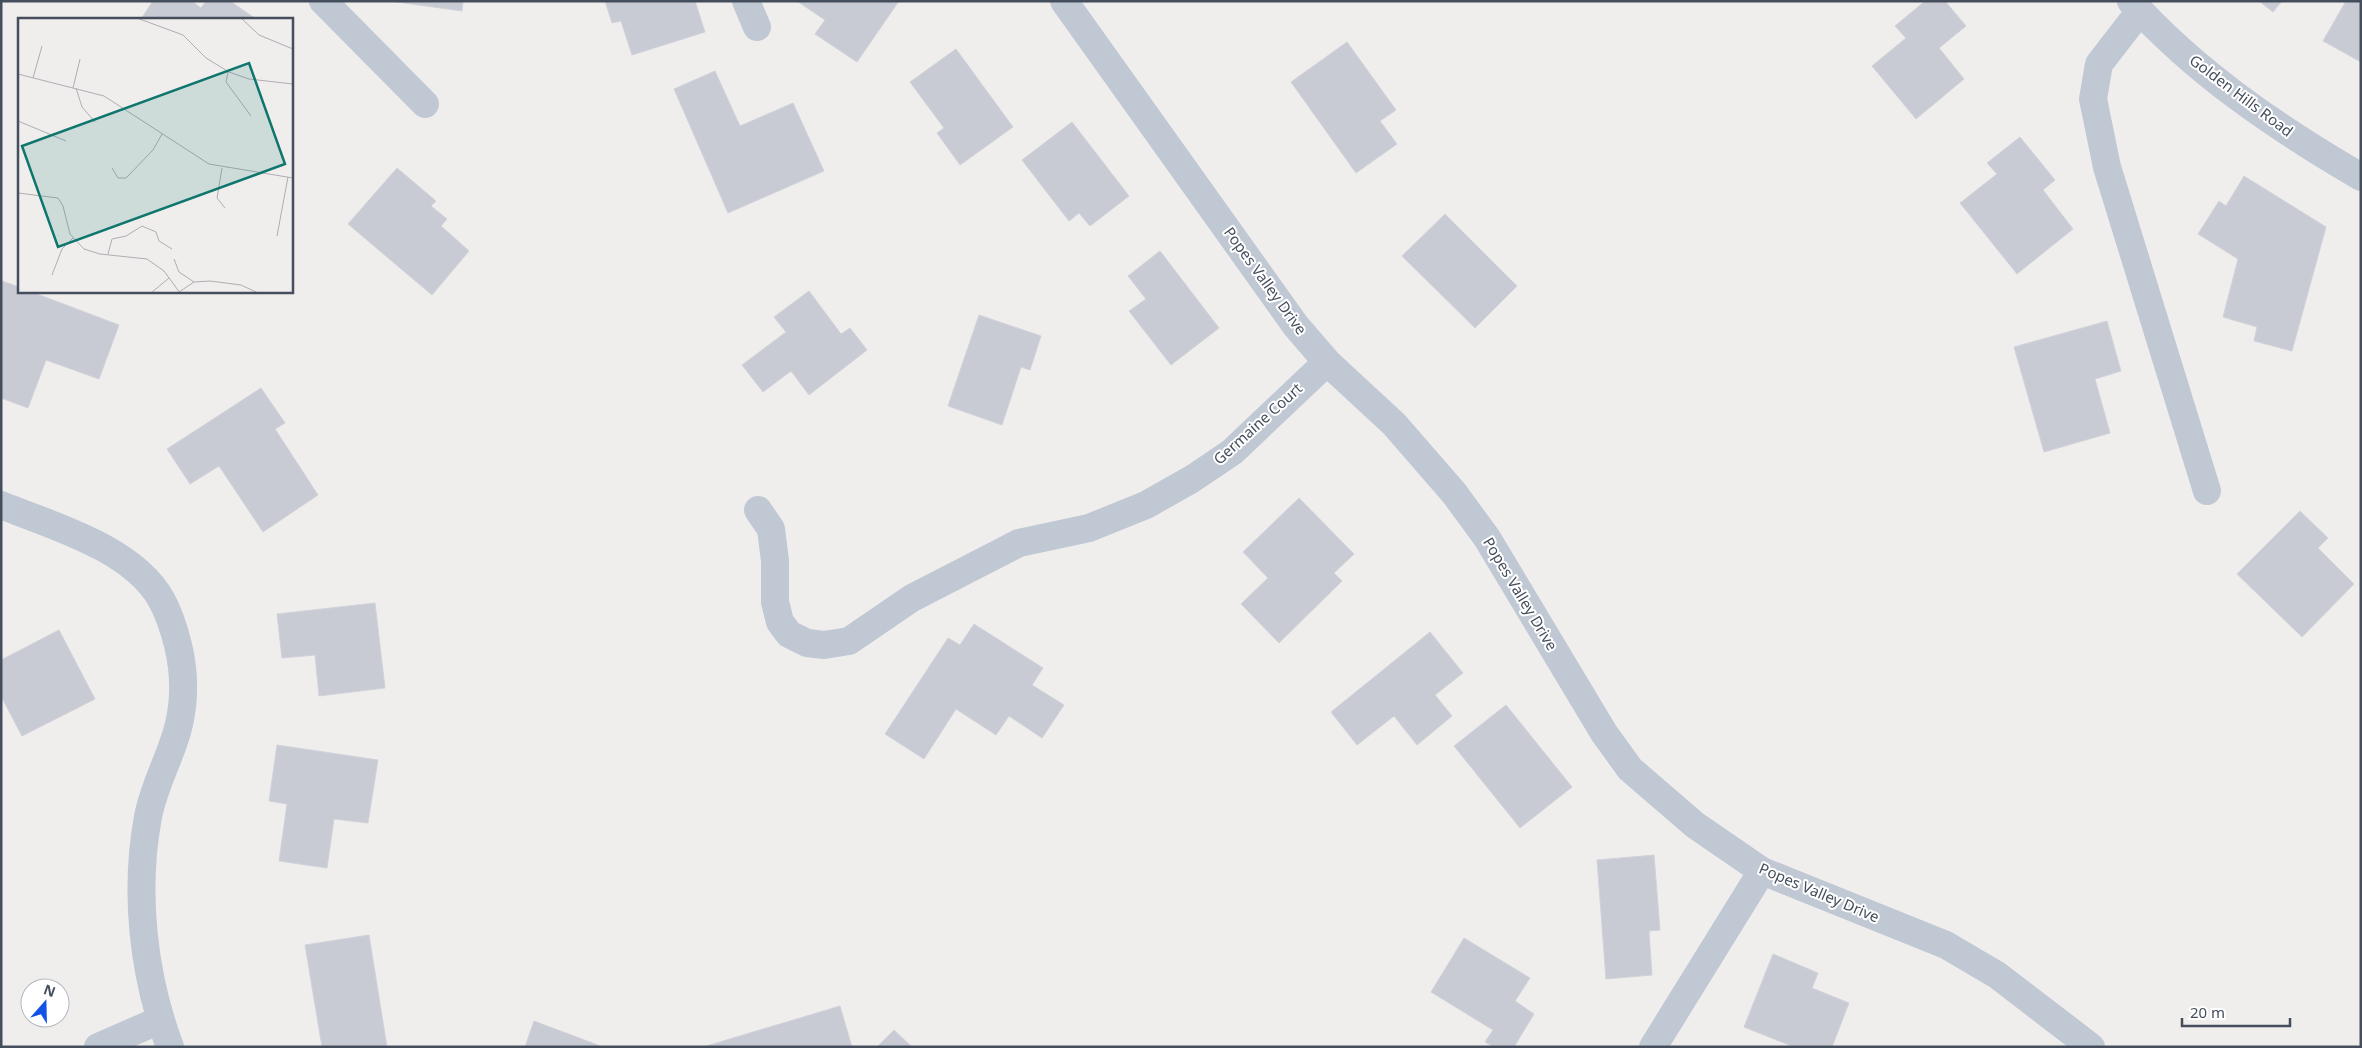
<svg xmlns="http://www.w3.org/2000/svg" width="2362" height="1048" font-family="'Noto Sans',sans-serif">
<rect width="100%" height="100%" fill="#f0eeed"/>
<!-- building -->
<g fill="#c9cbd4" stroke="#d1d2da">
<polygon points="153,1 192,1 201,8 206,1 230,1 256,19 141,19"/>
<polygon points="390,1 463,1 462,11"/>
<polygon points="605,1 695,1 705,32 632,55 621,21 612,23"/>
<polygon points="797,1 899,1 857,62 815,34 825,20"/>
<polygon points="1925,1 1945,1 1966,26 1939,48 1964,79 1916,119 1872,66 1906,38 1895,26"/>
<polygon points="2259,1 2282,1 2273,12"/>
<polygon points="2346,1 2361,1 2361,62 2323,41"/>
<polygon points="1347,42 1396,110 1380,121 1397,144 1356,173 1291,82"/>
<polygon points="956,49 1013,127 960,165 937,133 944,128 910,82"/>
<polygon points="715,71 740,126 793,103 824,171 728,213 674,89"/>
<polygon points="1072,122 1129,196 1090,226 1079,213 1069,221 1022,160"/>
<polygon points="2020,137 2055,180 2043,190 2073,229 2017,274 1960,203 1997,174 1987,163"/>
<polygon points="397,168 436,201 431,206 447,219 441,226 469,251 432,295 348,224"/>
<polygon points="2244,176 2326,227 2292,351 2254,341 2257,327 2223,317 2238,259 2198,234 2219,201 2226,206"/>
<polygon points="1445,214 1517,286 1475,328 1402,256"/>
<polygon points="1160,251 1219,328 1171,365 1129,311 1146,299 1128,276"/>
<polygon points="2,281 19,287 19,291 29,291 119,325 99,379 46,360 28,408 1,398"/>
<polygon points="809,291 841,334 850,328 867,350 809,395 791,371 763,392 742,365 786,332 774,317"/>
<polygon points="979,315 1041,336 1030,370 1021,367 1002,425 948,406"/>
<polygon points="2107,321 2121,371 2095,379 2110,433 2044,452 2014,347"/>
<polygon points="261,388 285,423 275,429 318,495 263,532 219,466 190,484 167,449"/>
<polygon points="1299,498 1354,554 1334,573 1342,581 1279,643 1241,604 1268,578 1243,552"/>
<polygon points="2300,511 2328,538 2318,548 2354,584 2302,637 2237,574"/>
<polygon points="375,603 385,688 319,696 315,655 282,658 277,614"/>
<polygon points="974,624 1043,668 1032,685 1064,705 1042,738 1009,716 996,735 956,709 924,759 885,734 948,638 960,645"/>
<polygon points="59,630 95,699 22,736 1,696 1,660"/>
<polygon points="1430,632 1463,673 1435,695 1452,716 1417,745 1394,716 1357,745 1331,712"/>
<polygon points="1506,705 1572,787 1520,828 1454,746"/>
<polygon points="277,745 378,760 368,823 334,819 327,868 279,861 287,804 269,801"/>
<polygon points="1654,855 1660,930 1649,931 1652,975 1606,979 1597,860"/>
<polygon points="369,935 387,1047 322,1047 305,945"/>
<polygon points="1464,938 1530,978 1515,1001 1534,1014 1514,1047 1494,1047 1485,1042 1493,1030 1431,992"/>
<polygon points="1773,954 1818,973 1812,988 1849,1003 1832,1047 1794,1047 1744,1027"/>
<polygon points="840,1006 852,1047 703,1047"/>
<polygon points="534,1021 603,1047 525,1047"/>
<polygon points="894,1030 912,1047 877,1047"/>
</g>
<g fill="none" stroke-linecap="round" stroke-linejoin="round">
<!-- minor -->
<g stroke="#c0c8d4" stroke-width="28">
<polyline points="323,1 425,104"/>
<polyline points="746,1 757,27"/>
<polyline points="1064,1 1296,326 1327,362 1394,424 1454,493 1487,538 1604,733 1630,769 1695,825 1762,871 1946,945 1997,975 2091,1047"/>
<path d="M 2131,1 C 2196,73 2277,128 2361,177"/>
<polyline points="2140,11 2099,64 2093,99 2107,167 2207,491"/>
<path d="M 1,505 C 53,526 132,548 161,599 C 169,613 174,629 178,645 C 184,670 185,698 179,724 C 172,755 154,784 148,817 C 134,892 143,975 170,1047"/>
<polyline points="758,510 771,529 775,561 775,602 780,622 789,634 807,643 824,645 849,641 912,598 1019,543 1089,528 1146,505 1192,479 1232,452 1327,362"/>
<polyline points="98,1047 160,1020"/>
<polyline points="1653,1047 1762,871"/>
</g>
</g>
<g text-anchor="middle" stroke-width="4" stroke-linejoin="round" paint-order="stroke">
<!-- street labels -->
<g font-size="15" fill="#454e5c" stroke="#fff">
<text transform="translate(2241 96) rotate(37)" y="5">Golden Hills Road</text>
<text transform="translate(1265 281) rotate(54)" y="5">Popes Valley Drive</text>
<text transform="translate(1258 424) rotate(-42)" y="5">Germaine Court</text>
<text transform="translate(1520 594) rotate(59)" y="5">Popes Valley Drive</text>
<text transform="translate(1819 893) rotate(23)" y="5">Popes Valley Drive</text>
</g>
</g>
<!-- overview -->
<g transform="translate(18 18)">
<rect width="275" height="275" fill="#f0eeed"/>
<path fill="none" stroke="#acaeb3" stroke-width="1" d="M 119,0 L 165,17 L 188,40 L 211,54 L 231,61 L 275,66M 223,0 L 241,17 L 275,31M 210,54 L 208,64 L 233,98M 0,56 L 86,78 L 191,146 L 275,160M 15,60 L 24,28M 55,70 L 62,41M 58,70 L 64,89 L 77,104M 0,103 L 48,123M 94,150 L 100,160 L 108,160 L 135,132 L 144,116M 204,150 L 199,180 L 207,190M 0,175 L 40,180 L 45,188 L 52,216 L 66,231 L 82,236 L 129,241 L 146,253 L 162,275M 259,218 L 270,159M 90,236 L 94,221 L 108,218 L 124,208 L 138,214 L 141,223 L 154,231M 156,241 L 161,254 L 176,264M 34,257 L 44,231 L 55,220M 161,274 L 176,264 L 192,263 L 223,267 L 240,275M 133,275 L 151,260"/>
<path fill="#0f766e" fill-opacity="0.15" stroke="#0f766e" stroke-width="2.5" d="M 231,45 L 267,146 L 40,229 L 4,128 Z"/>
<rect width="275" height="275" fill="none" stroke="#454e5c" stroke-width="2.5"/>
</g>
<!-- border -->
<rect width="2362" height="1048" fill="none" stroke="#454e5c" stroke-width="5"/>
<!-- north arrow -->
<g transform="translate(45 1003) rotate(20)"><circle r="24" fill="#ffffff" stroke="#b5b8be"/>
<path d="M0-4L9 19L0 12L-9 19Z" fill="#1153e7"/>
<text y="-8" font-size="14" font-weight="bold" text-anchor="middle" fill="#454e5c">N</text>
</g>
<!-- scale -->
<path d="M2182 1018v8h108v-8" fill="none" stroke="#454e5c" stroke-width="2.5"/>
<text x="2190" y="1018" font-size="15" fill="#454e5c" stroke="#ffffff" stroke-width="4" paint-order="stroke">20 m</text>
</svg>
